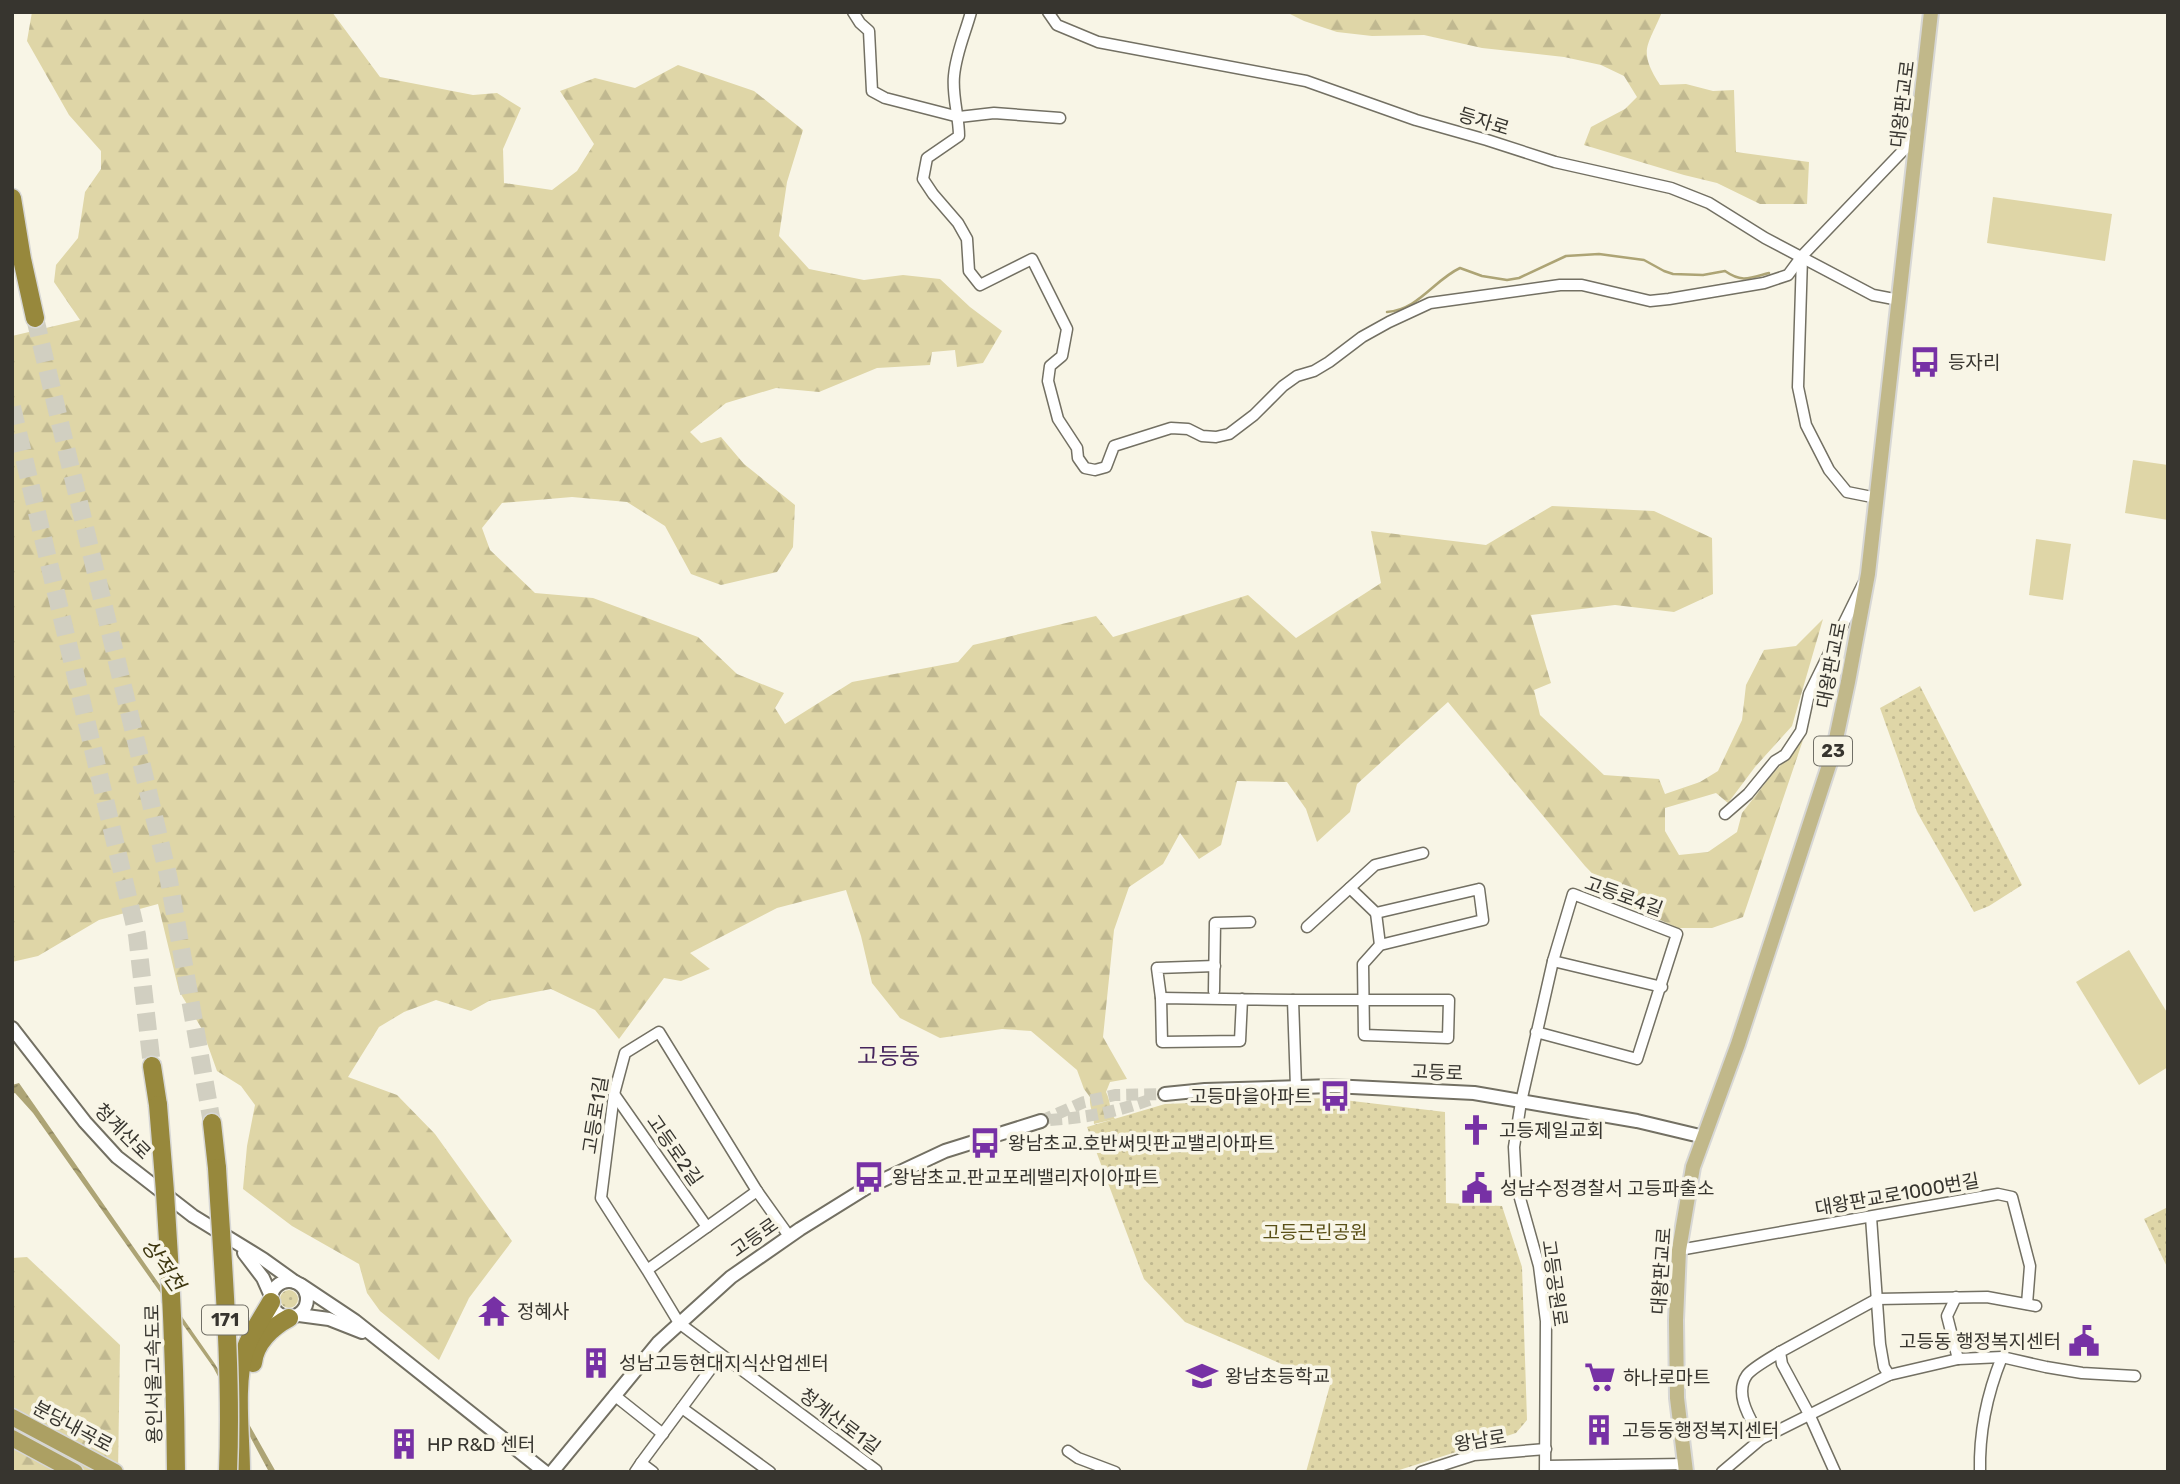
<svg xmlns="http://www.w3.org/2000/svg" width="2180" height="1484" font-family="Rubik,'Noto Sans KR',sans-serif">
<defs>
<pattern id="grass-dots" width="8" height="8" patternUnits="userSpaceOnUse" patternTransform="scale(1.75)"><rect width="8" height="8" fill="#dfd6a7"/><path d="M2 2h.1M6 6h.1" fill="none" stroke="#c0b890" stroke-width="1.8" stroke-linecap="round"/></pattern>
<pattern id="forest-firs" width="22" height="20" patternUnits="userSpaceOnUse" patternTransform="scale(1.75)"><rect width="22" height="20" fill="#dfd6a7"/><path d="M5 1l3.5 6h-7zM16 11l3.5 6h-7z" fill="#c0b890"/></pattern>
<pattern id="water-ripples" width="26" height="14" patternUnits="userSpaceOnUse" patternTransform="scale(1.75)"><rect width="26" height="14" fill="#ada475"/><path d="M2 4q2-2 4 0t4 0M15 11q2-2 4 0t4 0" fill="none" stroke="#8e8660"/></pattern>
</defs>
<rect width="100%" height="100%" fill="#f8f5e6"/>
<!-- grass -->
<g fill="url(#grass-dots)">
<polygon points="1920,686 2022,885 1989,906 1974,912 1917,812 1880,708"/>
<polygon points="1327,1098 1445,1112 1446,1203 1502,1206 1522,1267 1527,1420 1516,1433 1393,1472 1306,1472 1330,1385 1185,1322 1144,1279 1087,1127 1165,1104"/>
<polygon points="2168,1207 2168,1269 2144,1219"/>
<circle cx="289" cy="1299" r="9"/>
</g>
<!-- forest -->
<g fill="url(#forest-firs)">
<path d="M 32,12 L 332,12 L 380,77 L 473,95 L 497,93 L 521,108 L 503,149 L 504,183 L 552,190 L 577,171 L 594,144 L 560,91 L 595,78 L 635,88 L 678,65 L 754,91 L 803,130 L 787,182 L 779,236 L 809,269 L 864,280 L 903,275 L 940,279 L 970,307 L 1002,331 L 983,363 L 957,367 L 955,350 L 932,352 L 930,365 L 877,368 L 819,392 L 776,388 L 726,403 L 690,432 L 701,443 L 721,437 L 744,464 L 795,505 L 793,547 L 777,572 L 721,585 L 691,574 L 665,526 L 627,502 L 572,497 L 502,503 L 482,528 L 490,550 L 535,593 L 593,598 L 698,637 L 737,674 L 784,693 L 775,708 L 785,724 L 852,682 L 958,662 L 973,645 L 1096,616 L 1113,637 L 1248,595 L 1296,638 L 1381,583 L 1371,531 L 1486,545 L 1552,506 L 1654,511 L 1712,538 L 1713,594 L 1674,612 L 1615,605 L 1531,615 L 1551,683 L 1534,690 L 1540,715 L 1604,775 L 1659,779 L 1665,794 L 1700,782 L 1718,771 L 1742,720 L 1746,685 L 1764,650 L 1796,646 L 1823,619 L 1792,726 L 1755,767 L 1728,803 L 1716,793 L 1665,808 L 1665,831 L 1679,855 L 1708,852 L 1737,832 L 1742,813 L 1770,777 L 1803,740 L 1743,917 L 1712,928 L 1678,928 L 1620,902 L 1585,866 L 1448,702 L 1357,784 L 1350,812 L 1317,842 L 1306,809 L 1287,782 L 1237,781 L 1221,845 L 1199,859 L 1180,833 L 1163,864 L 1129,887 L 1114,930 L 1103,1037 L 1127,1079 L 1110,1082 L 1106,1092 C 1111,1101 1109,1111 1115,1119 L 1094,1124 C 1094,1114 1089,1107 1090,1097 L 1084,1089 L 1077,1070 L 1031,1031 L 1002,1029 L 940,1038 L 900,1018 L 872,983 L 861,936 L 846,890 L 777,908 L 690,953 L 710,969 L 681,981 L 664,978 L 619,1039 L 595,1010 L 551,989 L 489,1001 L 471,1011 L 436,1000 L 404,1012 L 379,1027 L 348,1077 L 397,1095 L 435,1134 L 512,1241 L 469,1298 L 439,1360 L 380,1311 L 367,1293 L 359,1264 L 292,1226 L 243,1189 L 247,1146 L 255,1105 L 241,1086 L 217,1071 L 202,1029 L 179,991 L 158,904 L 99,920 L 38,956 L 12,962 L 12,336 L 80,320 L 54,282 L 56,265 L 78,238 L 85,192 L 101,169 L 101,151 L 69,115 L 27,41 Z"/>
<path d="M 1286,12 L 1662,12 C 1647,48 1638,50 1660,85 L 1686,84 L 1713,91 L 1734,90 L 1736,152 L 1809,162 L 1807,204 L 1760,204 L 1717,183 L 1684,175 L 1584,145 L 1591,127 L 1625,109 L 1637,97 L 1624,76 L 1601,65 L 1564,57 L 1482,48 L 1424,35 L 1372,36 L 1337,32 L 1304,21 Z"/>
<polygon points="27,1257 120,1345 118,1472 12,1472 12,1258"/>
</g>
<!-- garden -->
<g fill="#dfd6a7">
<polygon points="1993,197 2112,214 2105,261 1987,243"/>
<polygon points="2133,460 2168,465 2168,520 2125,513"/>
<polygon points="2036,539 2071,544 2063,600 2029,595"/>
<polygon points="2129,950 2168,1014 2168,1067 2139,1085 2076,982"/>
</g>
<!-- water -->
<polygon fill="url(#water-ripples)" points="19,1083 215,1364 276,1472 269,1472 213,1367 33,1113 15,1093 12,1094 12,1085"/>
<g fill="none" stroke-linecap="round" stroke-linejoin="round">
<!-- stream -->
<path stroke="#ada475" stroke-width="2.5" d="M 1387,312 C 1418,310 1434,280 1460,268 L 1482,276 L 1507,280 L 1519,278 L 1566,256 L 1599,254 L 1644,260 L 1664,271 L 1673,274 L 1703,275 L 1725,271 C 1742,283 1750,278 1769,273"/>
<!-- tertiary-tunnel -->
<g stroke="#d1cfc1" stroke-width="12" stroke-dasharray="12 6" stroke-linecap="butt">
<path d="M 1050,1120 C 1091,1117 1116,1112 1155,1098"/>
<polyline points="1041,1121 1084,1102 1115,1095 1165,1094"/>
</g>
<!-- motorway-tunnel -->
<g stroke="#d1cfc1" stroke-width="18" stroke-dasharray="18 9" stroke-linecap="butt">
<polyline points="35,318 168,875 212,1123"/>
<polyline points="12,407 137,935 152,1066"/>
</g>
<defs>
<g id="minor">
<polyline points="853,12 860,23 869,31 872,91 885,98 959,117 994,113 1060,118"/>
<path d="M 971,12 C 965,34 956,53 954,76 C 952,96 959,116 959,136 L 927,158 L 923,179 L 933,194 L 958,223 L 967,239 L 969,271 L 980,285 L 1032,259 L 1067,329 L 1062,356 L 1050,366 L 1048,381 L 1058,419 L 1077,448 L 1078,458 L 1085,468 L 1095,470 L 1106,467 L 1114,446 L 1171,428 L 1188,429 L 1202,436 L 1216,437 L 1229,434 L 1254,415 L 1283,386 L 1297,376 L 1314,371 L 1329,362 L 1362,337 L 1389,322 L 1430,303 L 1560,285 L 1582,285 L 1650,301 L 1669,299 L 1764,283 L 1788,275 L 1802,256 L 1917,136"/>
<polyline points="1048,12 1057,25 1098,42 1306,81 1416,120 1487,140 1555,162 1671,188 1709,203 1765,238 1873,295 1899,300"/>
<polyline points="1802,257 1798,387 1806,425 1829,470 1847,492 1877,498"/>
<polyline points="1725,814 1748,794 1775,761 1785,755 1801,731 1809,694 1863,584"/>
<polyline points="1376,913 1380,945"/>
<polyline points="1307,927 1375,865 1423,853"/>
<polyline points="1553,961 1662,987"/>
<polyline points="1214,991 1215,923 1250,922"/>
<polyline points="1161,998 1157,968 1215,966"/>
<polyline points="1242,999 1240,1041 1162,1042 1161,998 1293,1000 1296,1087"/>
<polyline points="1293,1000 1449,1000 1448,1038 1364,1035 1363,964 1380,945 1483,920 1479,889 1376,913 1350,888"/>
<polyline points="1536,1032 1637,1059 1677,934 1573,894 1553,961 1521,1102 1514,1147 1516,1184 1539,1266 1546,1321 1545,1472"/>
<polyline points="614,1094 707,1227"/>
<polyline points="757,1191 789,1236"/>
<polyline points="1871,1217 1880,1344 1884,1367 1889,1375"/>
<polyline points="1679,1250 1998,1194 2012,1197 2030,1266 2027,1304"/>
<polyline points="647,1270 601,1198 614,1094 625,1053 659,1032 757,1191 647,1270 679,1323 876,1470 875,1472"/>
<polyline points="1956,1297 1947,1316 1958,1359"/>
<polyline points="614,1395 663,1434"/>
<polyline points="682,1408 770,1472"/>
<path d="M 1761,1439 C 1752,1421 1733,1395 1747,1375 C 1752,1368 1772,1357 1780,1352"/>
<polyline points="1068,1451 1078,1458 1115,1472"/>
<polyline points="1546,1466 1685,1464"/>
<polyline points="635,1472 641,1463"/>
<polyline points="653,1472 641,1463 721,1355"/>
<polyline points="1421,1472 1474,1455 1546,1449"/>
<polyline points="1722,1472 1761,1439 1889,1375 1958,1359 2002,1357 2046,1367 2082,1373 2135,1376"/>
<polyline points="1835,1472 1809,1414 1782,1364 1780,1352 1877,1299 1987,1297 2036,1306"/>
<path d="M 1980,1472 C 1979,1432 1987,1394 2002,1357"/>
</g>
<g id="tertiary">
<polyline points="1165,1094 1205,1090 1332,1086 1474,1093 1637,1121 1704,1137"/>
<polyline points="552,1472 658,1343 731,1277 800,1229 866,1188 945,1151 1041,1121"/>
</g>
<g id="secondary">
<polyline points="12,1028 85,1122 117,1157 193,1216 263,1259 295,1282"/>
<polyline points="244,1253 263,1278 271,1296"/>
<circle cx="289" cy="1299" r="18"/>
<polyline points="301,1285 355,1321 545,1472"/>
<polyline points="299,1315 329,1319 362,1332"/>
</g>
<polyline id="primary" points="1686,1472 1677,1398 1676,1320 1679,1250 1693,1167 1738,1044 1833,753 1848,682 1868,574 1931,12"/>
<g id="trunk">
<polyline points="12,1417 115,1472"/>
<polyline points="12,1438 75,1472"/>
</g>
<g id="motorway">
<polyline points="12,198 22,259 35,318"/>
<polyline points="152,1066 158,1105"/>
<polyline points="212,1123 217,1168"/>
<path d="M 253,1363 C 255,1343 272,1327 289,1318"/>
<path d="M 241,1472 C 241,1437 234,1383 245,1350 C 251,1333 262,1318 271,1302"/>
</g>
</defs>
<!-- minor casing -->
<use href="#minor" stroke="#737063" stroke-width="13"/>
<!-- tertiary casing -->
<use href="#tertiary" stroke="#737063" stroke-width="16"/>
<!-- secondary casing -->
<use href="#secondary" stroke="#737063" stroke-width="16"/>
<!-- primary casing -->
<use href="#primary" stroke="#d7d7d5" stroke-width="18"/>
<!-- trunk casing -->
<use href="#trunk" stroke="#d7d7d5" stroke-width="19"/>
<!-- motorway casing -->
<use href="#motorway" stroke="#d7d7d5" stroke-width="21"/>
<!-- minor -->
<use href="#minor" stroke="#fff" stroke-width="10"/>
<!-- tertiary -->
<use href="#tertiary" stroke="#fff" stroke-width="12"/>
<!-- secondary -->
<use href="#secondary" stroke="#fff" stroke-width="12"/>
<!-- primary -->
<use href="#primary" stroke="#c1b88a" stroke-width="14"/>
<!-- trunk -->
<use href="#trunk" stroke="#aca063" stroke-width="16"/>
<!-- motorway -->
<use href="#motorway" stroke="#97883c" stroke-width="18"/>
<defs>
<g id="motorway-bridge">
<path d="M 158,1105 C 169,1227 175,1349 176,1472"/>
<path d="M 217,1168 C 223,1269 232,1371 228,1472"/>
</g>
</defs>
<!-- motorway-bridge casing -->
<use href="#motorway-bridge" stroke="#d7d7d5" stroke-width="21" stroke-linecap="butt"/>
<!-- motorway-bridge -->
<use href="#motorway-bridge" stroke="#97883c" stroke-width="18"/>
</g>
<!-- icons -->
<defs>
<symbol id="bus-bare" viewBox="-9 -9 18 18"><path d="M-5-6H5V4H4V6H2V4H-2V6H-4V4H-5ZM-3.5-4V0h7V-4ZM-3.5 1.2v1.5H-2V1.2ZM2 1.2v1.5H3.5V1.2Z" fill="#7731a5" stroke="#f8f5e6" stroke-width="2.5" paint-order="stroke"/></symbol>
<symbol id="church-bare" viewBox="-9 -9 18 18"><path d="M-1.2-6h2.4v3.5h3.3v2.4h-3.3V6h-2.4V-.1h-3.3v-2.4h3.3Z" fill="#7731a5" stroke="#f8f5e6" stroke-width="2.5" paint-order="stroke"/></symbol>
<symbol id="civic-bare" viewBox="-9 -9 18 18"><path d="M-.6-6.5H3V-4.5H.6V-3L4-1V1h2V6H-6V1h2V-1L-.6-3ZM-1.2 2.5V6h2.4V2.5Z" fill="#7731a5" stroke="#f8f5e6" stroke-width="2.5" paint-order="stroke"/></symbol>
<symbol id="temple-bare" viewBox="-9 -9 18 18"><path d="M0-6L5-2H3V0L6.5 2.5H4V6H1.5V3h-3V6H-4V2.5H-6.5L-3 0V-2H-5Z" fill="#7731a5" stroke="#f8f5e6" stroke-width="2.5" paint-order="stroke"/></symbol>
<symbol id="building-bare" viewBox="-9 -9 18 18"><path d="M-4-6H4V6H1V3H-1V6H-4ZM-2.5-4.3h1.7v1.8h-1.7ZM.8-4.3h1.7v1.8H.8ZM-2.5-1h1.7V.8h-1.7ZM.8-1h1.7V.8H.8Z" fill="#7731a5" stroke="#f8f5e6" stroke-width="2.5" paint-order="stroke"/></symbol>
<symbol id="school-bare" viewBox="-9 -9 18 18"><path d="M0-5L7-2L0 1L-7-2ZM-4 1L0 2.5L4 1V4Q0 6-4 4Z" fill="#7731a5" stroke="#f8f5e6" stroke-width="2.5" paint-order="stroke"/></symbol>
<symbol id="supermarket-bare" viewBox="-9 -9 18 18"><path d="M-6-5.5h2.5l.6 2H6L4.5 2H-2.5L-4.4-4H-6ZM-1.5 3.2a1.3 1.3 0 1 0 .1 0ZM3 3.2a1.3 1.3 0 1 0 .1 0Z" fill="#7731a5" stroke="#f8f5e6" stroke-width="2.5" paint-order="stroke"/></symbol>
</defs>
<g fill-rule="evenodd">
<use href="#bus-bare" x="1903" y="340" width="44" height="44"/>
<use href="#bus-bare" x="1313" y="1074" width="44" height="44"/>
<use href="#church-bare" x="1454" y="1108" width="44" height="44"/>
<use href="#bus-bare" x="963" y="1121" width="44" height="44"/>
<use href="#bus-bare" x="847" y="1155" width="44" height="44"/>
<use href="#civic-bare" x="1455" y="1166" width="44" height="44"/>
<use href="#temple-bare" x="472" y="1289" width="44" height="44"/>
<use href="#civic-bare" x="2062" y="1319" width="44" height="44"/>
<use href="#building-bare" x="574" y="1341" width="44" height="44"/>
<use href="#school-bare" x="1180" y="1354" width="44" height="44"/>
<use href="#supermarket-bare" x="1578" y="1355" width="44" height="44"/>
<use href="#building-bare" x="1577" y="1408" width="44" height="44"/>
<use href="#building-bare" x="382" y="1422" width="44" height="44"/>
</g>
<g text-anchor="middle" stroke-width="7" stroke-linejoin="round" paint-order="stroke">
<!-- shield labels -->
<g fill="#f8f5e6" stroke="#716f66" stroke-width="2">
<rect x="1814" y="736.5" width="38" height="29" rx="5"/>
<rect x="202" y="1305.5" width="46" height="29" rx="5"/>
</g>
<g font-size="18" font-weight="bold" fill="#37352f">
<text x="1833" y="757">23</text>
<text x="225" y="1326">171</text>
</g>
<!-- street labels -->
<g font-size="19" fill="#37352f" stroke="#f8f5e6">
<text transform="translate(1902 104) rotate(-83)" y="7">대왕판교로</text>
<text transform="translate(1484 121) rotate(17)" y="7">등자로</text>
<text transform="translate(1831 665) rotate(-79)" y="7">대왕판교로</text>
<text transform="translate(1624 896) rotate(20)" y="7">고등로4길</text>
<text transform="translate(1437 1072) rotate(2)" y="7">고등로</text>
<text transform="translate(595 1115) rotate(-81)" y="7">고등로1길</text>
<text transform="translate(123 1131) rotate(45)" y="7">청계산로</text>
<text transform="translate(675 1150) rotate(55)" y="7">고등로2길</text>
<text transform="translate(1897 1194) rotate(-10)" y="7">대왕판교로1000번길</text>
<text transform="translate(754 1237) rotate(-35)" y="7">고등로</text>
<text transform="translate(1661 1271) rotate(-86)" y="7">대왕판교로</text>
<text transform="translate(1555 1283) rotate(82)" y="7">고등공원로</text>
<text transform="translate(153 1374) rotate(-91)" y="7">용인서울고속도로</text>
<text transform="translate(840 1421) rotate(37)" y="7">청계산로1길</text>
<text transform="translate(73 1426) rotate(28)" y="7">분당내곡로</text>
<text transform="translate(1480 1440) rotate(-9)" y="7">왕남로</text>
</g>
<!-- poi labels -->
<g font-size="19" fill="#37352f" stroke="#f8f5e6" text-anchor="start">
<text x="1948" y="369">등자리</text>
<text x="1312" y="1103" text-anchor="end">고등마을아파트</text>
<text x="1499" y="1137">고등제일교회</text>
<text x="1008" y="1150">왕남초교.호반써밋판교밸리아파트</text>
<text x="892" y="1184">왕남초교.판교포레밸리자이아파트</text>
<text x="1500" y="1195">성남수정경찰서 고등파출소</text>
<text x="517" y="1318">정혜사</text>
<text x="2061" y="1348" text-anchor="end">고등동 행정복지센터</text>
<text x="619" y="1370">성남고등현대지식산업센터</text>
<text x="1225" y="1383">왕남초등학교</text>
<text x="1623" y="1384">하나로마트</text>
<text x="1622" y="1437">고등동행정복지센터</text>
<text x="427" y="1451">HP R&amp;D 센터</text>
</g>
<!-- park labels -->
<g font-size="19" fill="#594f16" stroke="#f8f5e6">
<text x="1315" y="1239">고등근린공원</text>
</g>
<!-- water labels -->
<g font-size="21" font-style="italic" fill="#3d360f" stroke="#f8f5e6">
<text transform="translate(163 1265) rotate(55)" y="7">상적천</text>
</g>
<!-- quarter labels -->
<g font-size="23" fill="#45245c" stroke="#f8f5e6">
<text x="889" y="1064">고등동</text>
</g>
</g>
<!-- border -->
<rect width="2180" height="1484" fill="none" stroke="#37352f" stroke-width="28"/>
</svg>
